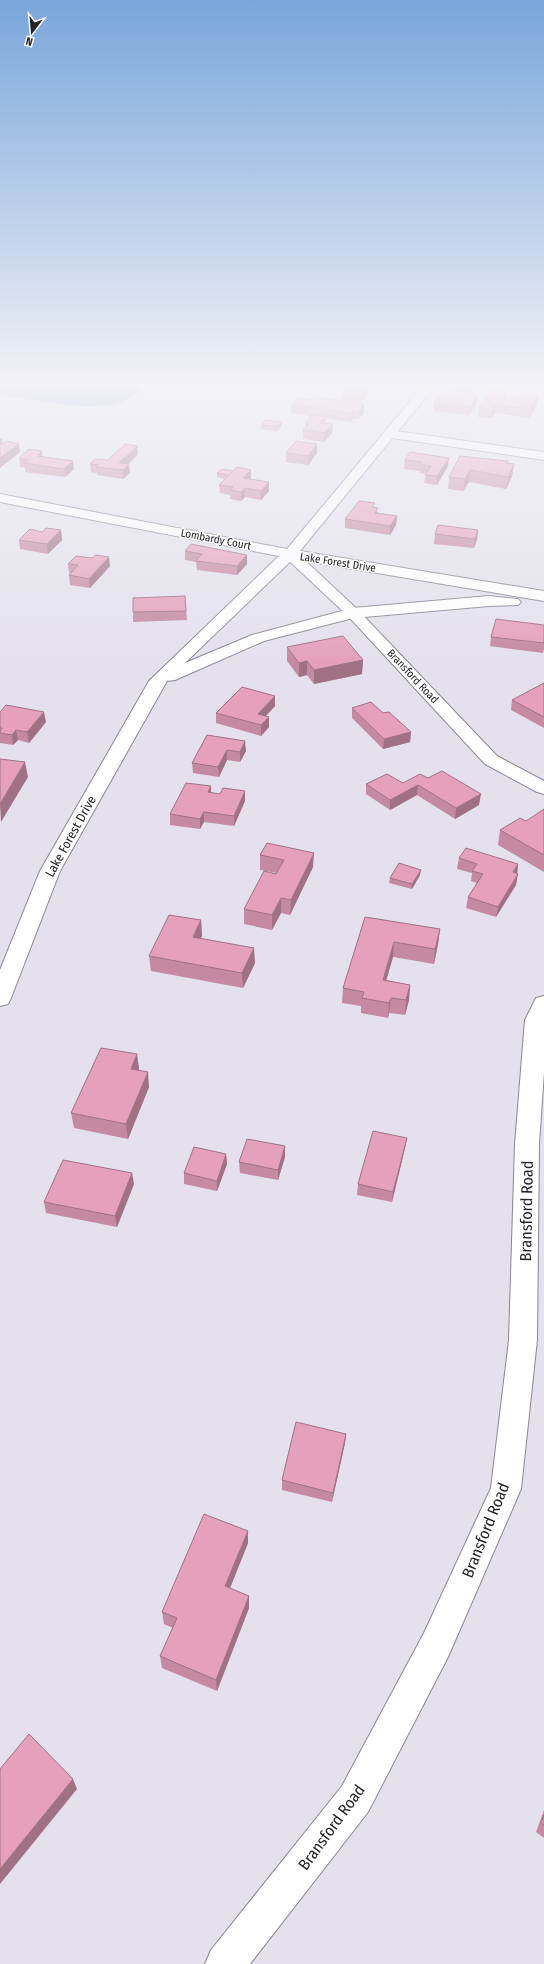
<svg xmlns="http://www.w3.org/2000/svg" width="544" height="1964" font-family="'Fira Sans Condensed',sans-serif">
<rect width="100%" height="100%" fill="#e4e1ed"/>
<!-- water -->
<path fill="#7292c7" d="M 0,387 L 143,387 C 139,391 134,395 129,398 C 100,416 33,399 0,395 Z"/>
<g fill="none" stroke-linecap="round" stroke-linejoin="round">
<defs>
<g id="minor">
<polygon points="389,430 544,452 544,460 385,437 383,434 385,431"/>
<polygon points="290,550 295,551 358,610 497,756 544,781 544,794 537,792 485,764 348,616 285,557 283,554 285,551"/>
<polygon points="544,996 544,1072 539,1144 537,1340 521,1489 448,1657 368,1812 250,1964 205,1964 211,1950 342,1786 424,1633 491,1488 509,1340 515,1144 525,1020 536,998"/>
</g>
<polygon id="tertiary" points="422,387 434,387 300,551 544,591 544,601 293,559 185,663 252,635 353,608 489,596 518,599 521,602 518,605 489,606 353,618 264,641 175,680 167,681 60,871 11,998 8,1004 0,1006 0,970 40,871 149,681 279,556 0,502 0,494 287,549"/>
</defs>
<!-- minor casing -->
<use href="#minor" stroke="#898792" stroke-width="2"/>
<!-- tertiary casing -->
<use href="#tertiary" stroke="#898792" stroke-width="2"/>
<!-- minor -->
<use href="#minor" fill="#fff" fill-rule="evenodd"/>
<!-- tertiary -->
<use href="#tertiary" fill="#fff" fill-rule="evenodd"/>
</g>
<!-- wall -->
<g fill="#c58aa1">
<polygon points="346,387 368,387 368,393 360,403 341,401 342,392"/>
<polygon points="472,387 471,394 478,395 477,403 469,415 434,411 434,403"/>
<polygon points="298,398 364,413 358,419 353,419 350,422 326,418 325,423 332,433 324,442 303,439 303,430 305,429 305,422 311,416 291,413 291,405"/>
<polygon points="506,398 537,404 529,418 495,413 492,418 478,417 479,408"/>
<polygon points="282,422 281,426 277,431 261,429 261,425"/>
<polygon points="137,446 138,454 128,464 130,473 123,479 97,475 97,473 91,472 90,464 108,460"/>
<polygon points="286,453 317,453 308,465 286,462"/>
<polygon points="460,456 508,461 508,463 514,464 512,476 506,489 469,482 463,491 448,489 449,477"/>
<polygon points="42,457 74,469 65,477 25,472 25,468 20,467 19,458"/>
<polygon points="405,460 448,466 437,485 424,483 426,474 420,473 420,471 404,469"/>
<polygon points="217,473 251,478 250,479 269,491 261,500 245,497 241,501 230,499 230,495 220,493 219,485 225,479 217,477"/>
<polygon points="374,507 378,513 397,516 396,525 390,535 345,528 345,519"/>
<polygon points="61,530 62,540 48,554 20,549 19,540 42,532"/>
<polygon points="478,530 477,539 474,548 434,544 435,534"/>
<polygon points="185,551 247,555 247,564 237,575 197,570 196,562 185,560"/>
<polygon points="68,564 110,566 90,588 70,585 69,575 70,573 69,573"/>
<polygon points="185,596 187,620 133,622 133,612"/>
<polygon points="544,625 544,649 543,653 490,646 491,637"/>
<polygon points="287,647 363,660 362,674 314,684 307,675 299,677 287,661"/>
<polygon points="544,683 544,728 511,710 512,700"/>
<polygon points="275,696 275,706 266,716 269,717 269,727 261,736 216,723 216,713"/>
<polygon points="352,708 383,713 411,732 410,742 383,749 352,718"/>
<polygon points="0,712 46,722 29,743 18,740 13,745 0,743"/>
<polygon points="207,735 246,751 240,762 227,760 219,777 193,773 192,763"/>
<polygon points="428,778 479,805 455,819 417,795 390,810 366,794 366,784 403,783"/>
<polygon points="211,786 211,793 220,794 245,791 245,801 234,826 204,822 200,829 170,825 170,814"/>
<polygon points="544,809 544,872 498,845 500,830 526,821"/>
<polygon points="267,843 313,867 290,915 281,913 272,930 244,924 244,909 277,873 260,870 260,855"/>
<polygon points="459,858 518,864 517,874 516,885 496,917 466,908 468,897 477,883 471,881 472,873 457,869"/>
<polygon points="420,875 412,889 389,883 390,878"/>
<polygon points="365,917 440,929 438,944 434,964 393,957 386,980 410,985 409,1000 405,1015 389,1013 388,1018 361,1013 361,1006 342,1003 343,988"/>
<polygon points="201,920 202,936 200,938 255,963 243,988 151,971 149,956"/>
<polygon points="137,1054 139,1070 149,1087 128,1139 74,1128 71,1113"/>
<polygon points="407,1138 405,1148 392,1202 357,1195 358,1184"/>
<polygon points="226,1154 227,1164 217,1191 184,1184 184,1173"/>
<polygon points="285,1157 278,1180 240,1173 239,1162"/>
<polygon points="134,1184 117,1227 46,1213 44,1202"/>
<polygon points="346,1434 345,1443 332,1502 282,1490 282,1480"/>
<polygon points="248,1531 248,1543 230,1588 249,1596 249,1608 217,1691 162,1668 160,1656 173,1628 164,1624 162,1612"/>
<polygon points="544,1810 544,1838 536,1832"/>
</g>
<!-- shaded-wall -->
<g fill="#a07183">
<polygon points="367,387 368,387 368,393 360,403 361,395"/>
<polygon points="472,387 471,394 468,393"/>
<polygon points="506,391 505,399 503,397"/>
<polygon points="478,395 477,403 469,415 470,407"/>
<polygon points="538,395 537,404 529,418 531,409"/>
<polygon points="364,404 364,413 358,419 358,411"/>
<polygon points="496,405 495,413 492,418 493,410"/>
<polygon points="354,410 353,419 350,422 351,413"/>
<polygon points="326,417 325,426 320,423"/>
<polygon points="282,422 281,426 277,431 277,427"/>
<polygon points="333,424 332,433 324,442 324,433"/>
<polygon points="2,438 3,446 0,449 0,439"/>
<polygon points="19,444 20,452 0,468 0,458"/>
<polygon points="317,444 317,453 308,465 308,456"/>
<polygon points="137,446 138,454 122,470 119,463"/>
<polygon points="42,451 43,460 37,456"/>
<polygon points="449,458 448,466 437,485 437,476"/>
<polygon points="73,461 74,469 65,477 64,469"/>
<polygon points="129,464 130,473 123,479 123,470"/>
<polygon points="514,464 512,476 506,489 508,477"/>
<polygon points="251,470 251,478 243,487 243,478"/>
<polygon points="470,470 469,482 463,491 465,479"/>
<polygon points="269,482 269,491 261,500 261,491"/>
<polygon points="245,488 245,497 241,501 241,492"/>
<polygon points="397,516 396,525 390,535 390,526"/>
<polygon points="61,530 62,540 48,554 47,544"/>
<polygon points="478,530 477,539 474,548 475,539"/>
<polygon points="247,555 247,564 237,575 237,566"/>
<polygon points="109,557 110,566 90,588 89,579"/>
<polygon points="363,660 362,674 314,684 314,670"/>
<polygon points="307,661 307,675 299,677 299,663"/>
<polygon points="275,696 275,706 258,724 258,714"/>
<polygon points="44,712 46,722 29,743 27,732"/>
<polygon points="269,717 269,727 261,736 261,725"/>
<polygon points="16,730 18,740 13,745 12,735"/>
<polygon points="411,732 410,742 383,749 384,739"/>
<polygon points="245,741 246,751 240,762 240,752"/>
<polygon points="227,750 227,760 219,777 218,767"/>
<polygon points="25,762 28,777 1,822 0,804"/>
<polygon points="418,785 417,795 390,810 390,800"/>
<polygon points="211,786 211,797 208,792"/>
<polygon points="245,791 245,801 234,826 234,816"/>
<polygon points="481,794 479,805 455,819 456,808"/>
<polygon points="204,812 204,822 200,829 200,819"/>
<polygon points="314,853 313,867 290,915 291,900"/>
<polygon points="518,864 517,875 513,872"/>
<polygon points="421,870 420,875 412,889 412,884"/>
<polygon points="518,874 516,885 496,917 498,907"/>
<polygon points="281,898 281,913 272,930 272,915"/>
<polygon points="201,920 202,936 194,952 193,937"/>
<polygon points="440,929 438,944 434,964 435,949"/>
<polygon points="394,942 393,957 382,995 383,980"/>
<polygon points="254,948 255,963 243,988 242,973"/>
<polygon points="410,985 409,1000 405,1015 406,1000"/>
<polygon points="391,998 389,1013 388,1018 389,1003"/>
<polygon points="137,1054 139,1069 133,1084 131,1069"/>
<polygon points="148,1072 149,1087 128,1139 126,1124"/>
<polygon points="407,1138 405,1148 392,1202 393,1192"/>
<polygon points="285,1146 285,1157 278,1180 278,1170"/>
<polygon points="226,1154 227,1164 217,1191 217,1181"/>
<polygon points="132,1173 134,1184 117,1227 115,1216"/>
<polygon points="346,1434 345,1443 332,1502 333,1493"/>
<polygon points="248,1531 248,1543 226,1598 225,1586"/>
<polygon points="249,1596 249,1608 217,1691 216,1680"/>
<polygon points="73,1779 77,1789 0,1884 0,1869"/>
</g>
<!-- building -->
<g fill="#e5a1bb" stroke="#a07183">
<polygon points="346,387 367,387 361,395 342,392"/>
<polygon points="455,387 472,387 468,393 478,395 470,407 434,403 439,395 449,396"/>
<polygon points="491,389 506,391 503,397 518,399 521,393 538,395 531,409 496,405 493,410 479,408"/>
<polygon points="316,397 364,404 358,411 354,410 351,413 291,405 298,398 313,400"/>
<polygon points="312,415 326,417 320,423 333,424 324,433 303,430 310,423 305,422"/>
<polygon points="265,420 282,422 277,427 261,425"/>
<polygon points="6,441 19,444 0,458 0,446"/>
<polygon points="296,441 317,444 308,456 286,453"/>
<polygon points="125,444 137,446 119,463 129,464 123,470 96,467 98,465 90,464 95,459 108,460"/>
<polygon points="29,449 42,451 37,456 73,461 64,469 24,463 28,460 19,458"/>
<polygon points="410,452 449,458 437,476 425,475 431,466 421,464 422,462 405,460"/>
<polygon points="460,456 508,461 507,463 514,464 508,477 470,470 465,479 449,477"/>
<polygon points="237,467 251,470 243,478 269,482 261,491 245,488 241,492 230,490 233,487 219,485"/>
<polygon points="222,469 233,471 229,475 217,473"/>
<polygon points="359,501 375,503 372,507 378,508 375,513 397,516 390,526 345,519"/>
<polygon points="438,525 478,530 475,539 435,534"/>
<polygon points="46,528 61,530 47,544 19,540 30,529 42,532"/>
<polygon points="191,544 247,555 237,566 196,561 202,554 185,551"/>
<polygon points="96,555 109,557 89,579 69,575 78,565 68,564 76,556 92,558"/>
<polygon points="185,596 186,611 133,612 133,598"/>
<polygon points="496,619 544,625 544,643 491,637"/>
<polygon points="343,636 363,660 314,670 307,661 299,663 287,647"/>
<polygon points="544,683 544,717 512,700"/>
<polygon points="242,687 275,696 258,714 269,717 261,725 216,713"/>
<polygon points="371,702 383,713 389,712 411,732 384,739 352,708"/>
<polygon points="6,705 44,712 27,732 16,730 12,735 0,733 0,731 2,728 0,728 0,712"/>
<polygon points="207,735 245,741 240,752 227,750 218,767 192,763"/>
<polygon points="0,759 25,762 0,804"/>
<polygon points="442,771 481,794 456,808 418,785 390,800 366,784 387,774 403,783 420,774 428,778"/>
<polygon points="186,783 211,786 208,792 220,794 223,788 245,791 234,816 204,812 200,819 170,814"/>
<polygon points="544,809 544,855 500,830 520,818 526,821"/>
<polygon points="267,843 314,853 291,900 281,898 272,915 244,909 264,871 276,874 284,860 260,855"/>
<polygon points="466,848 518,864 513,872 518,874 498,907 468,897 483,874 472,871 477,864 459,858"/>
<polygon points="399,863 421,870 412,884 390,878"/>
<polygon points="169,915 201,920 193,937 254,948 242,973 149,956"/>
<polygon points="365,917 440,929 435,949 394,942 383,980 410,985 406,1000 391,998 389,1003 362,998 364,992 343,988"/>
<polygon points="101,1048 137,1054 131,1069 148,1072 126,1124 71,1113"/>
<polygon points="373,1131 407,1138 393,1192 358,1184"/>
<polygon points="247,1139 285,1146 278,1170 239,1162"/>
<polygon points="194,1147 226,1154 217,1181 184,1173"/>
<polygon points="63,1160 132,1173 115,1216 44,1202"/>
<polygon points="296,1422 346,1434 333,1493 282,1480"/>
<polygon points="204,1514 248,1531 225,1586 249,1596 216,1680 160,1656 177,1618 162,1612"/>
<polygon points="29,1734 73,1779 0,1869 0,1769"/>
<polygon points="544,1815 544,1825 541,1823"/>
</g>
<!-- sky -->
<linearGradient id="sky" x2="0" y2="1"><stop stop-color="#79a6db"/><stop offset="0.58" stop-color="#f3f2f7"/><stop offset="1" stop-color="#f3f2f7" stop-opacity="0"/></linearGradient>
<rect width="544" height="662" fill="url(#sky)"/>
<g text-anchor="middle" stroke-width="3" stroke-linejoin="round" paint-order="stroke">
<!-- far-street labels -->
<g font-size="11" fill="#242328" stroke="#fff">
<text transform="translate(216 539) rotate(11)" y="4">Lombardy Court</text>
<text transform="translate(338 562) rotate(9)" y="4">Lake Forest Drive</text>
<text transform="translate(413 676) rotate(47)" y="4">Bransford Road</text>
</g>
<!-- street labels -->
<g font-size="13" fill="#242328" stroke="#fff">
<text transform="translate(70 836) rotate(-61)" y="5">Lake Forest Drive</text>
</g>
<!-- near-street labels -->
<g font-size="16" fill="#242328" stroke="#fff">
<text transform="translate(526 1211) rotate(-89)" y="6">Bransford Road</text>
<text transform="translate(485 1530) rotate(-68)" y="6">Bransford Road</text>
<text transform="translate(331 1827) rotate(-54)" y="6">Bransford Road</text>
</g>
</g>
<!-- north arrow -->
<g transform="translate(32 32) rotate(196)" stroke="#ffffff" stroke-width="3" paint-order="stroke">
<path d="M0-3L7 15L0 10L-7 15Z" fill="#242328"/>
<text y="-6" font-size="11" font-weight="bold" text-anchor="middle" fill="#242328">N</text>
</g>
</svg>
